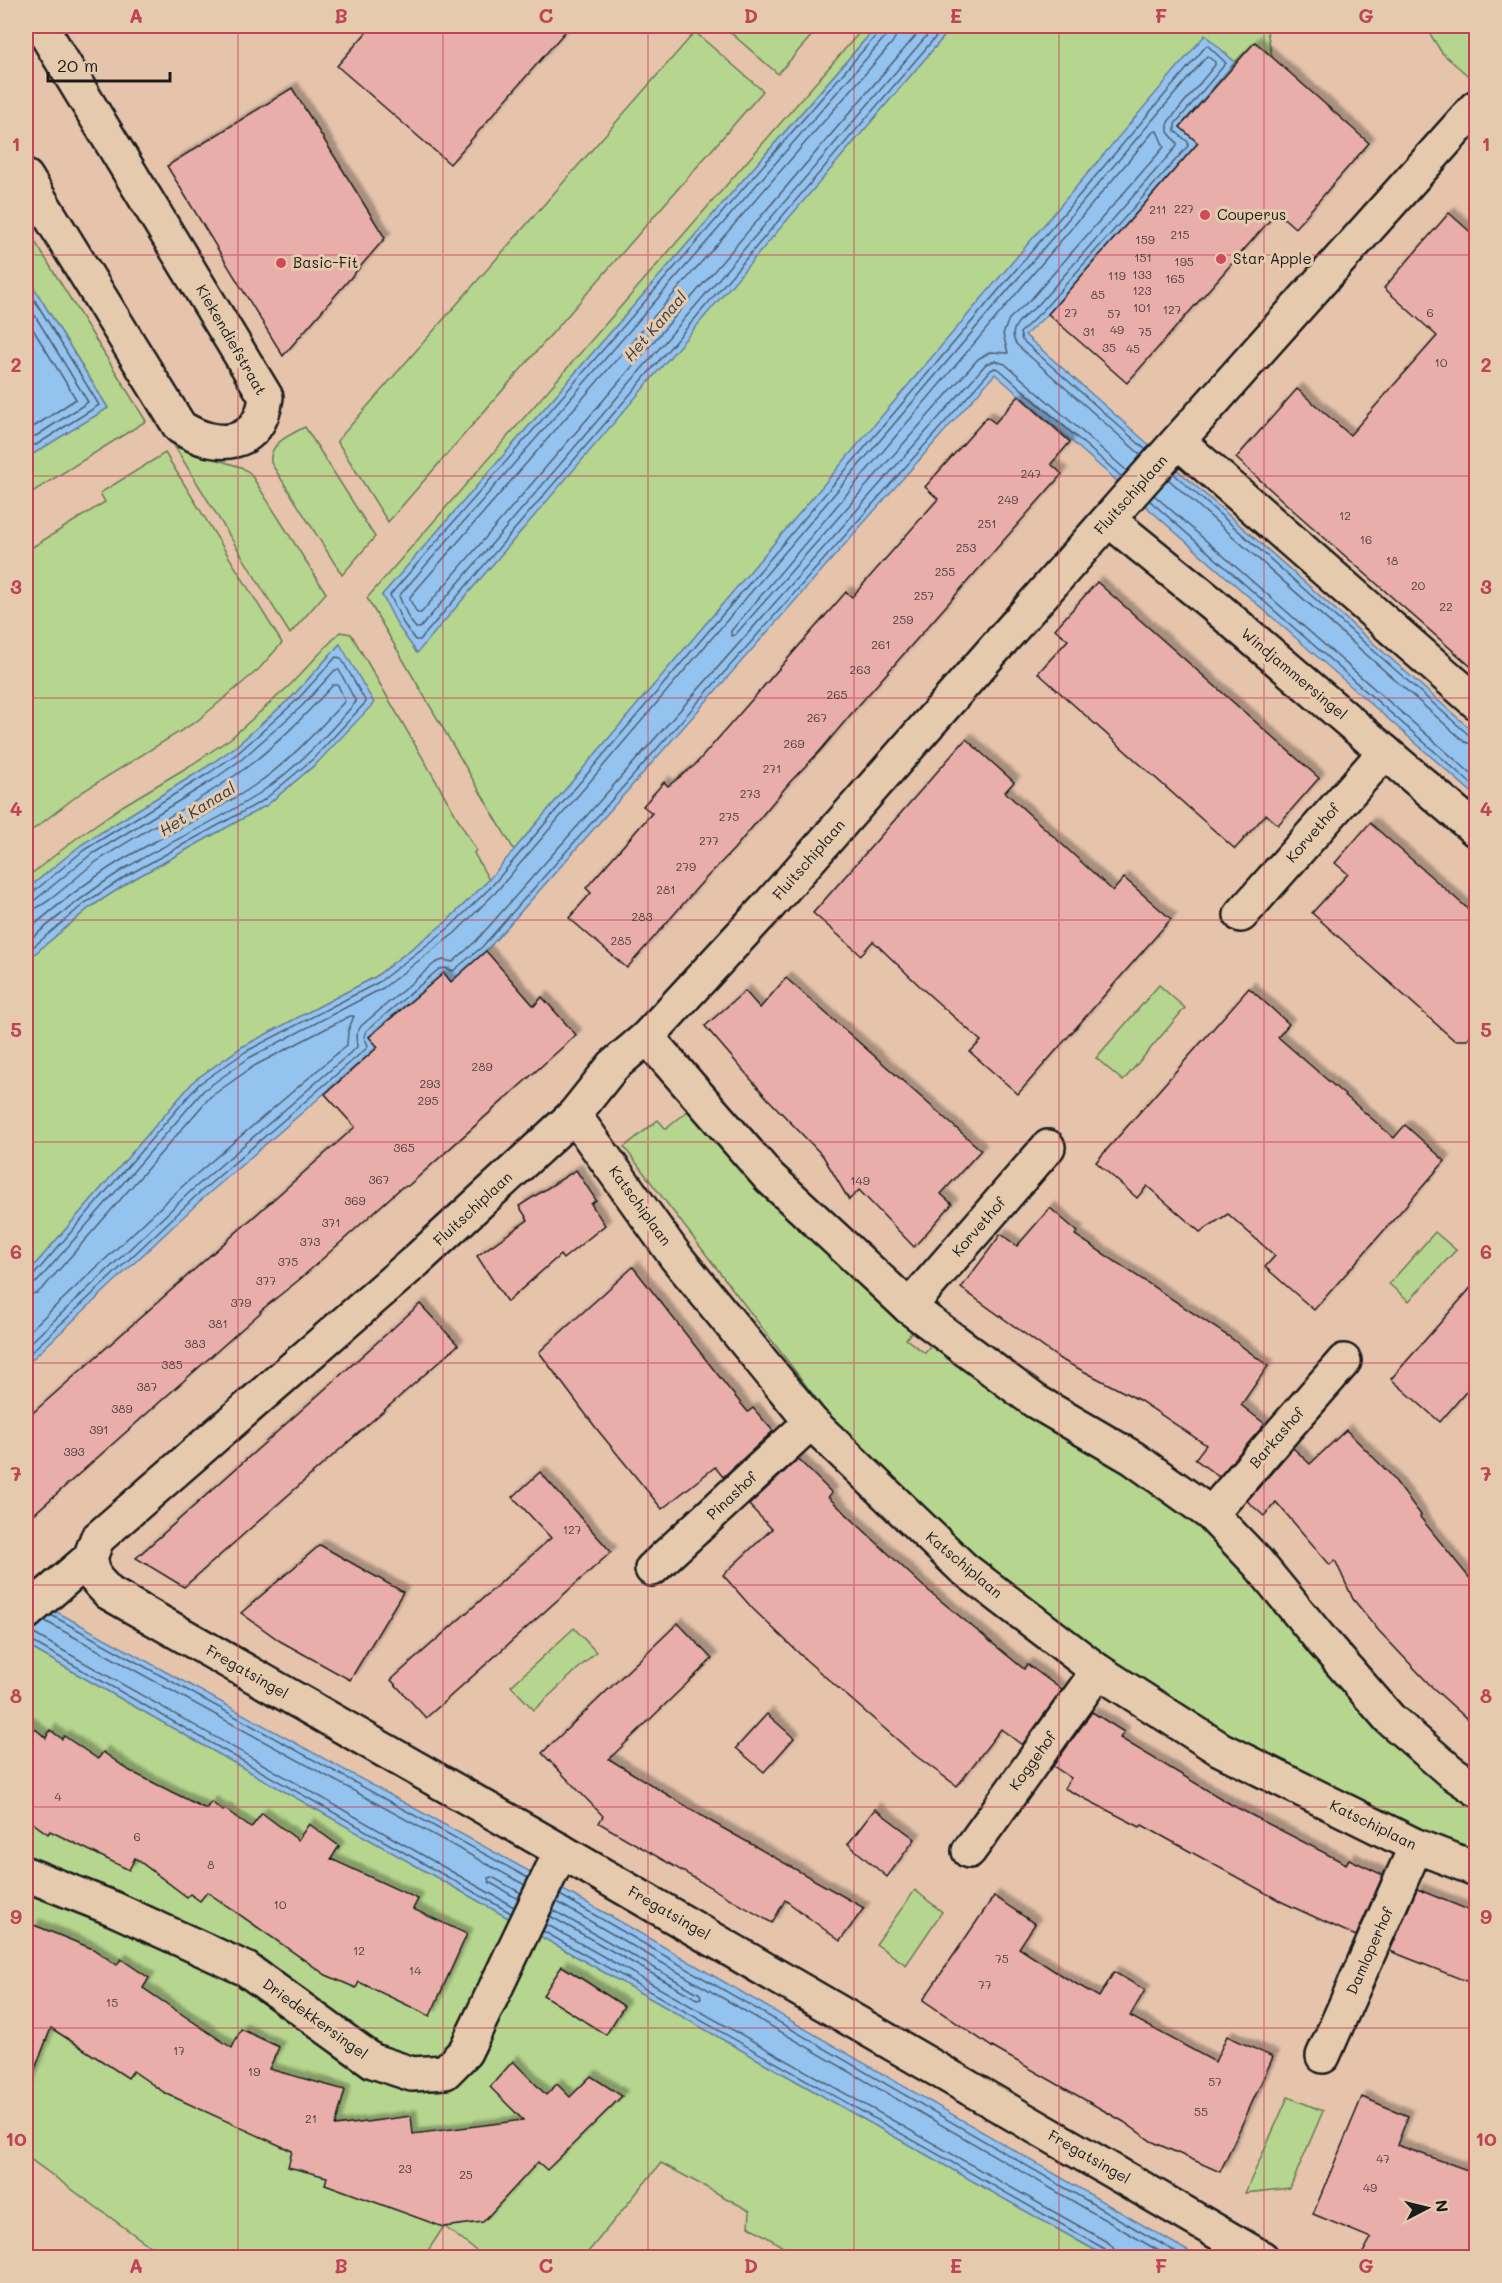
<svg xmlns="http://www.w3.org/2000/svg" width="1502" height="2283" font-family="Mali,sans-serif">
<defs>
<filter id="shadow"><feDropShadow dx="5.5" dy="-5.5" stdDeviation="1.5" flood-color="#0004"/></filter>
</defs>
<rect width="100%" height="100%" fill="#e6c4ac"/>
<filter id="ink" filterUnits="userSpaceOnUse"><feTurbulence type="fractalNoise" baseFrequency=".0167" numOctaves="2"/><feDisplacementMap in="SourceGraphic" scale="12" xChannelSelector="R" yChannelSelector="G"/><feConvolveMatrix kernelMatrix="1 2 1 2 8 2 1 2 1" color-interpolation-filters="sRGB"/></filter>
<g filter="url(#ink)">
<!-- green -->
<g fill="#b6d58e" stroke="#697855" stroke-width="1.5">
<polygon points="723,26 820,26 778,74"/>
<polygon points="865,26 877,26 382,595 416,652 953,26 1266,26 1272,56 1255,42 1235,62 1205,36 514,850 367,598"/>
<polygon points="1425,26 1467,26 1476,34 1476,76 1473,80 1442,53"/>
<polygon points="695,32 763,91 388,522 337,441"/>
<polygon points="26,227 146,421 26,496 26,447 33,453 108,408 26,275"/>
<path d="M 305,427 L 375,537 L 342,575 L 271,463 C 268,443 290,435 305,427 Z"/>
<polygon points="175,447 241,467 250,473 326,593 290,634"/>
<polygon points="165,453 282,643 259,669 197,721 82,792 26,835 26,551 105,502 100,493"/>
<polygon points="340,632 351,634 476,850 474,853 489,880 446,922 375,977 242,1047 195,1080 26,1275 26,961 89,908 132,880 267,805 318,762 339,645 293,696 234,748 205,768 81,845 26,890 26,878 78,837 124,805 191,765 231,738 290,685"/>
<polygon points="1159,985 1185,1008 1123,1081 1096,1058"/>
<polygon points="690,1109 915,1327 906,1339 925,1353 935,1341 1109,1457 1206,1528 1476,1800 1476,1856 1407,1830 1203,1721 1020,1599 837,1426 624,1147 658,1120 666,1129"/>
<polygon points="1435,1232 1456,1250 1409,1301 1389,1284"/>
<polygon points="574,1628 596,1652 534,1710 511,1686"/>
<polygon points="26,1645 1107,2257 799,2257 749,2226 750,2211 661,2163 584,2257 484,2257 444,2226 424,2257 165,2257 26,2156"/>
<polygon points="915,1890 942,1912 906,1965 876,1944"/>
<polygon points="1288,2097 1323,2111 1290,2188 1245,2193"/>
</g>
<!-- water -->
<g fill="#95c3f0" stroke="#65809b" stroke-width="1.5">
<polygon points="877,26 953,26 417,653 398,626 382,595"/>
<polygon points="1205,35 1235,62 1180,127 1198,143 1048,314 1025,335 1476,734 1476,796 995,374 486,951 451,982 444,973 369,1036 378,1047 200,1201 26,1365 26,1275 195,1080 242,1047 375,977 446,922 486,883"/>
<polygon points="26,275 108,408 33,454 26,447"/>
<polygon points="340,644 374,703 318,762 267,805 132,880 89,908 26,961 26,890 81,845 205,768 234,748 293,696"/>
<polygon points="26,1595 607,1914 1198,2257 1107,2257 26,1645"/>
</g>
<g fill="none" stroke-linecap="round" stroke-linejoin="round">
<!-- shore -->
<g stroke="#4c5f71" stroke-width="1.5">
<polyline points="881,26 879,32 390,595 403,623 415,640 420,640 945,26"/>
<polyline points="889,26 885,37 399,596 409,619 416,628 420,628 935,26"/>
<polyline points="898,26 896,36 892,43 410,597 410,600 417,613 421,613 924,26"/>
<polygon points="1157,131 1164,147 1032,298 1009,319 1003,334 1008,353 990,352 978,359 735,635 731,636 731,631 1153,132"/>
<polyline points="26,286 99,405 36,445 26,443"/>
<polyline points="26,301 88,402 36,436 26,435"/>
<polyline points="26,318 76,399 35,426 26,426"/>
<polyline points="1173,473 1470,736 1476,738"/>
<polyline points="1168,479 1465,742 1476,745"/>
<polyline points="1154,495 1476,778"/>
<polyline points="1149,500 1476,788"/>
<polyline points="26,894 32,893 84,850 209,773 238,753 297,700 336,657 341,658 366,702 314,758 264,800 128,875 85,903 26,953"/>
<path d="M 26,902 L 35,900 L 89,856 L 213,780 L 242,759 L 302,706 L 335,670 L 339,670 L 356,702 C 327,735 297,768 260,793 C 217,822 168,842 124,869 C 89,891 57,917 26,943"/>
<path d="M 26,911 C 45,910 78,874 96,862 C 145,829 199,802 247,767 C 279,743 306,714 333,685 L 338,685 L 345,701 C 317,731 289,762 255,785 C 215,813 163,835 120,861 C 86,882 56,906 26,932"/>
<polyline points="26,1278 33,1276 199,1084 245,1052 379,982 450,927 491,887 1207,45 1226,63 1175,124 1175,131 1188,142 1188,146 1044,309 1020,333 1022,340 1146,450"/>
<path d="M 26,1286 L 33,1284 L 38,1281 L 204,1090 L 249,1058 L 383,988 L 455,933 L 496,892 L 1207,56 L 1215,62 L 1215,65 L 1168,122 L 1168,132 L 1177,143 L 1177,146 L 1039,304 C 1027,315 1004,327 1017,345 L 1141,455"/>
<polyline points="26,1295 37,1293 44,1287 210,1097 254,1066 350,1016 354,1016 348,1031 347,1045 185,1184 26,1334"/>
<polyline points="26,1347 191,1191 357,1047 356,1035 361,1026 435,963 443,960 453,962 476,941 986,364 995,361 1005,364 1127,471"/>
<polyline points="26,1357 196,1196 367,1048 368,1045 364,1037 366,1031 439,969 445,968 453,971 482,947 991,370 995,368 1000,370 1122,477"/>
<polyline points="51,1615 528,1878"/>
<polyline points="45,1621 525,1885"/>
<polyline points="26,1632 34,1634 514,1907"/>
<polyline points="26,1640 31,1641 511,1913"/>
<polyline points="560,1895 1186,2258"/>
<polyline points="518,1899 489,1882 488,1878 492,1877 521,1893"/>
<polyline points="557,1902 1171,2258"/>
<polyline points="550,1916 697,1999 701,1998 700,1994 553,1910"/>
<polyline points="546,1924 1109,2243 1114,2249 1116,2258"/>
<polyline points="543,1931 1105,2249 1108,2258"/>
</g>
</g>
<!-- building -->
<g fill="#e9aeaa" stroke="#1c1c1c" stroke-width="1.5" filter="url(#shadow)">
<polygon points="372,26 570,26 450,164 337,66"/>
<polygon points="1255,42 1369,143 1295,228 1277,212 1127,383 1048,314 1198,143 1180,127"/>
<polygon points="292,88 385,238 283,356 167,166"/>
<polygon points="1449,213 1476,237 1476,671 1294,511 1236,458 1297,389 1350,435 1437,336 1384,288"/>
<polygon points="1019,396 1070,442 1051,464 1062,474 851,714 820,751 790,782 734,849 704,880 627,968 569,918 591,893 586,888 652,813 643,806 664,782 668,786 695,765 846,592 852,597 938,499 925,487 987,417 995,423"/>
<polygon points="1097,582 1319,778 1278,825 1266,814 1235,849 1038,673 1068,640 1055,629"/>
<polygon points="966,739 1014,782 1005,792 1113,891 1124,878 1171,919 1018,1094 970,1052 981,1041 926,992 873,941 861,955 813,913"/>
<polygon points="1370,823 1476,916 1476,1028 1467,1040 1454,1040 1312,913 1348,874 1335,863"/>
<polygon points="486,951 534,1006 542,997 576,1035 408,1186 402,1187 300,1279 260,1311 261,1312 26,1521 26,1419 355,1127 325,1094 378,1047 369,1037 444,973 451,982"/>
<polygon points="786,978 981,1150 941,1194 952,1204 914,1247 859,1190 849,1200 823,1156 767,1098 705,1026 745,991 760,1008"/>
<polygon points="1249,988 1289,1024 1278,1037 1394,1138 1405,1125 1445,1161 1314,1310 1265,1267 1275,1256 1228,1214 1200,1232 1147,1186 1137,1198 1096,1162"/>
<polygon points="576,1170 596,1200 591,1204 605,1225 563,1259 560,1255 507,1302 477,1256 528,1220 519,1206"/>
<polygon points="1050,1208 1078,1232 1075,1235 1228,1336 1268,1366 1241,1405 1265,1424 1219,1477 1195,1459 1206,1445 1139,1400 1060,1359 961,1288 1001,1234 1017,1246"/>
<polygon points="633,1267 729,1389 748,1412 753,1408 773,1431 723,1477 715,1467 662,1509 596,1428 539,1352"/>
<polygon points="1476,1282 1476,1380 1440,1422 1391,1379"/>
<polygon points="420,1304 458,1345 184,1587 136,1558"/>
<polygon points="1346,1430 1390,1474 1421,1515 1420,1517 1476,1586 1476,1727 1432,1687 1379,1631 1353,1599 1335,1560 1330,1565 1276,1502 1264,1516 1247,1501 1293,1448 1310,1464"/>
<polygon points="798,1459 832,1493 828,1497 924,1587 1024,1669 1027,1664 1062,1690 1022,1745 1001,1729 957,1786 916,1756 806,1660 753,1609 723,1575 772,1529 749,1505"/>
<polygon points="540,1472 611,1552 426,1718 391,1680 551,1538 513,1497"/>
<polygon points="320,1545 403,1592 350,1680 280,1641 241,1613"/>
<polygon points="678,1623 712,1659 609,1759 712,1822 864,1908 840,1941 785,1900 772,1923 599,1823 603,1816 542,1753"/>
<polygon points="1092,1712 1124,1732 1120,1738 1232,1805 1346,1864 1349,1859 1383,1875 1356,1936 1282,1902 1142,1825 1140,1827 1064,1788 1071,1778 1053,1766"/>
<polygon points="767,1714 794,1738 764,1772 736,1748"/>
<polygon points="26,1721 46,1738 50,1730 62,1739 64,1736 98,1759 103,1752 130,1771 206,1809 211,1802 223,1811 225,1809 251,1828 262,1813 298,1840 309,1824 339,1846 331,1859 418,1899 413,1909 467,1934 430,2016 359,1982 356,1988 326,1975 207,1892 200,1901 190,1894 187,1897 135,1858 129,1870 50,1831 48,1834 26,1818"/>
<polygon points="875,1809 915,1839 887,1877 848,1844"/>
<polygon points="1417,1889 1476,1913 1476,1985 1390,1951"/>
<polygon points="994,1896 1035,1924 1019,1948 1059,1974 1099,1997 1114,1972 1145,1990 1130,2016 1215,2062 1227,2036 1273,2057 1220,2172 1151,2141 1124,2122 992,2047 923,2000"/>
<polygon points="34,1925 93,1949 117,1965 121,1959 149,1978 143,1988 232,2048 241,2029 279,2047 269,2069 345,2090 335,2126 411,2116 413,2134 523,2120 490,2087 513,2061 546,2095 557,2084 570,2097 591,2076 622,2096 547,2170 538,2162 483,2222 443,2227 325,2184 327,2177 288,2167 292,2151 165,2093 133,2071 128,2078 51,2028 28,2087 26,2087 26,1946"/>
<polygon points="562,1966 624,2006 606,2035 543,1995"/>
<polygon points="1362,2097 1408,2116 1397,2145 1476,2173 1476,2258 1360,2258 1371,2238 1313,2214"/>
</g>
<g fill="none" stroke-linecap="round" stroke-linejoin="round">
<defs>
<g id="street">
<path d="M 26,177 L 180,427 C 217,451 260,448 266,397 L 41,26"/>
<polyline points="1179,442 1476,702"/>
<polyline points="1109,520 1210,602 1476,830"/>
<polyline points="1241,915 1385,752"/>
<polyline points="647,1037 769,1177 909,1307 1035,1401 1133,1458 1211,1514 1257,1562 1322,1641 1390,1719 1450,1771 1476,1789"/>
<polyline points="574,1115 676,1257 811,1422 963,1568 1098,1671 1220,1749 1416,1846 1476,1869"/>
<polyline points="909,1307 1048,1147"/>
<polyline points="1211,1514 1344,1361"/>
<polyline points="90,1558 95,1578 109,1593 561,1851 1262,2258"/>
<polyline points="652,1569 811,1422"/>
<polyline points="26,1613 90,1558 97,1539 417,1260 574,1115 613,1066 647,1037 771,903 1128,497 1476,107"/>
<polyline points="969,1851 1098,1671"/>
<polyline points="26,1874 112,1908 246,1969 373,2061 412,2074 445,2072 465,2052 561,1851"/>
<polyline points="1323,2056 1416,1846"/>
</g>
</defs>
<!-- street casing -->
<use href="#street" stroke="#1c1c1c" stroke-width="38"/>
<!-- street -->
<use href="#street" stroke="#e5caad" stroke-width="33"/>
</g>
</g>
<!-- grid -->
<path fill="none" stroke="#bf4455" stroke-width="1.5" stroke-opacity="0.55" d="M 238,26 L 238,2258M 443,26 L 443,2258M 648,26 L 648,2258M 854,26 L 854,2258M 1059,26 L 1059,2258M 1264,26 L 1264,2258M 26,255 L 1476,255M 26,476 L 1476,476M 26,698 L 1476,698M 26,920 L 1476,920M 26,1142 L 1476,1142M 26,1363 L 1476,1363M 26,1585 L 1476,1585M 26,1807 L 1476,1807M 26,2028 L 1476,2028"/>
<!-- markers -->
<g fill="#d1495b" stroke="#e5caad" stroke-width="2">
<circle cx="1205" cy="215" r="6"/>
<circle cx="1221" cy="259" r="6"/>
<circle cx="281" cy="263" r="6"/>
</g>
<g text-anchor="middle" stroke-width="6" stroke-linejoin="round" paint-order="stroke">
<!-- number labels -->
<g font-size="12" fill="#4f4040">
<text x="1184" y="213">227</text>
<text x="1158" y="214">211</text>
<text x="1180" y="239">215</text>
<text x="1145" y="244">159</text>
<text x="1143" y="262">151</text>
<text x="1184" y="266">195</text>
<text x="1142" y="279">133</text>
<text x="1117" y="280">119</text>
<text x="1175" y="283">165</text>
<text x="1142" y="295">123</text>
<text x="1098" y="299">85</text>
<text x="1142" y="312">101</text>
<text x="1172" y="314">127</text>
<text x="1071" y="317">27</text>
<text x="1430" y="317">6</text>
<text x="1114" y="318">57</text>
<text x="1117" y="334">49</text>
<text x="1089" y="336">31</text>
<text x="1145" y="336">75</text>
<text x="1109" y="352">35</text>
<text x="1133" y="353">45</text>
<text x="1441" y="367">10</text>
<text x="1031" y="478">247</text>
<text x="1008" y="504">249</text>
<text x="1345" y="520">12</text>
<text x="987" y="528">251</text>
<text x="1366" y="544">16</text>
<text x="966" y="552">253</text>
<text x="1392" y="565">18</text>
<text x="945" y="576">255</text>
<text x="1418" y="590">20</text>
<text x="924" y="600">257</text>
<text x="1446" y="611">22</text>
<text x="903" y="624">259</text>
<text x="881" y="649">261</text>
<text x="860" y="674">263</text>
<text x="837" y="699">265</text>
<text x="817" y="722">267</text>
<text x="794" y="748">269</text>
<text x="772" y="773">271</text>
<text x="750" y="798">273</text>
<text x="729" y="821">275</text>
<text x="709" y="845">277</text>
<text x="686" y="871">279</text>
<text x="666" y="894">281</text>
<text x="642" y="921">283</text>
<text x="621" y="945">285</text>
<text x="482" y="1071">289</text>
<text x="430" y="1088">293</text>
<text x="428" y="1105">295</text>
<text x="404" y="1152">365</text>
<text x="379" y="1184">367</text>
<text x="860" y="1185">149</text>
<text x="355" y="1205">369</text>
<text x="331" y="1227">371</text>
<text x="310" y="1246">373</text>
<text x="288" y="1266">375</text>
<text x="266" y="1285">377</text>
<text x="241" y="1307">379</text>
<text x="218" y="1328">381</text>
<text x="195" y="1348">383</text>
<text x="172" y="1369">385</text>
<text x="147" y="1391">387</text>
<text x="122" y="1413">389</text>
<text x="99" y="1434">391</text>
<text x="74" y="1456">393</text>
<text x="572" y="1534">127</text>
<text x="58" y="1801">4</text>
<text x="137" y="1841">6</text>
<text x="211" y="1869">8</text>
<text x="280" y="1909">10</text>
<text x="359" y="1955">12</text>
<text x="1002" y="1963">75</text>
<text x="415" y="1975">14</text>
<text x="985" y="1989">77</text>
<text x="112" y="2007">15</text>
<text x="179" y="2055">17</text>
<text x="254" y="2076">19</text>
<text x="1215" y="2086">57</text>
<text x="1201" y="2116">55</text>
<text x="311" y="2123">21</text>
<text x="1383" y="2163">47</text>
<text x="405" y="2173">23</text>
<text x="466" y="2179">25</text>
<text x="1370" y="2192">49</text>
</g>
<!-- poi labels -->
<g font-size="15" fill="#1c1c1c" stroke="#e5caad" text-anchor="start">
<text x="1217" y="220">Couperus</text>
<text x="1233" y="264">Star Apple</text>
<text x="293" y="268">Basic-Fit</text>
</g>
<!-- street labels -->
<g font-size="15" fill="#1c1c1c" stroke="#e5caad">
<text transform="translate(231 340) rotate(60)" y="5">Kiekendiefstraat</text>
<text transform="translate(1131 495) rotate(-48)" y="5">Fluitschiplaan</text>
<text transform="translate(1294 674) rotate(40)" y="5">Windjammersingel</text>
<text transform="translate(1313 833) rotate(-49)" y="5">Korvethof</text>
<text transform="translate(809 860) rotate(-49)" y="5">Fluitschiplaan</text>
<text transform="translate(640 1206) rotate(54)" y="5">Katschiplaan</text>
<text transform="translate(473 1209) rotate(-43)" y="5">Fluitschiplaan</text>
<text transform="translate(979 1227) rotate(-49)" y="5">Korvethof</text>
<text transform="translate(1277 1438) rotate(-49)" y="5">Barkashof</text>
<text transform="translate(732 1496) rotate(-43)" y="5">Pinashof</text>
<text transform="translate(964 1565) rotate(40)" y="5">Katschiplaan</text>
<text transform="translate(247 1672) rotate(30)" y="5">Fregatsingel</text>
<text transform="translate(1033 1761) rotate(-54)" y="5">Koggehof</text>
<text transform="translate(1373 1825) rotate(26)" y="5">Katschiplaan</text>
<text transform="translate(669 1913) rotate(30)" y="5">Fregatsingel</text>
<text transform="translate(1370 1951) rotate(-66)" y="5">Damloperhof</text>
<text transform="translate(315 2019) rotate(36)" y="5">Driedekkersingel</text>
<text transform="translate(1089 2157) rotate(30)" y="5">Fregatsingel</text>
</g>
<!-- water labels -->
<g font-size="16" font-style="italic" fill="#343d46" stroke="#e5caad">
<text transform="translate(655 326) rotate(-49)" y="6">Het Kanaal</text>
<text transform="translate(197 809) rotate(-32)" y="6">Het Kanaal</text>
</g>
</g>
<!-- margin -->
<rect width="1502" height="2283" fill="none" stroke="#e5caad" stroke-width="66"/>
<!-- north arrow -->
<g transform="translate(1427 2208) rotate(83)" stroke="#e5caad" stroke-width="4.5" paint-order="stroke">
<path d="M0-4.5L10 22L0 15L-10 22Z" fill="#1c1c1c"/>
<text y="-9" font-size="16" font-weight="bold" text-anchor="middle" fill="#1c1c1c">N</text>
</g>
<!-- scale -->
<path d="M48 72v9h122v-9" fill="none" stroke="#1c1c1c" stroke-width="3"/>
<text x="57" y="72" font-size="18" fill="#1c1c1c" stroke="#e5caad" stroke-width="4.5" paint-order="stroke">20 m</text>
<rect x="33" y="33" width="1436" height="2217" fill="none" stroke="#bf4455" stroke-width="2"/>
<g font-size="20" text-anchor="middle" font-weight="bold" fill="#bf4455">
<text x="136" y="23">A</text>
<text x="341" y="23">B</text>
<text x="546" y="23">C</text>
<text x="751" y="23">D</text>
<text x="956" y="23">E</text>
<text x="1161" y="23">F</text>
<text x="1366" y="23">G</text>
<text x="16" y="151">1</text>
<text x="1486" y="151">1</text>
<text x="16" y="372">2</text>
<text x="1486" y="372">2</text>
<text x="16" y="594">3</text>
<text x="1486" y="594">3</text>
<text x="16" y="816">4</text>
<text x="1486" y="816">4</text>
<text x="16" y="1037">5</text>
<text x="1486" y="1037">5</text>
<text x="16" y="1259">6</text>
<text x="1486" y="1259">6</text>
<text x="16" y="1481">7</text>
<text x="1486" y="1481">7</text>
<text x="16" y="1703">8</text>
<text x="1486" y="1703">8</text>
<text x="16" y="1924">9</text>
<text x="1486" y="1924">9</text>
<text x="16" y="2146">10</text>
<text x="1486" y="2146">10</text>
<text x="136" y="2273">A</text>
<text x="341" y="2273">B</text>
<text x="546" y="2273">C</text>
<text x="751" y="2273">D</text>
<text x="956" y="2273">E</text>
<text x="1161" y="2273">F</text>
<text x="1366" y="2273">G</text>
</g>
</svg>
